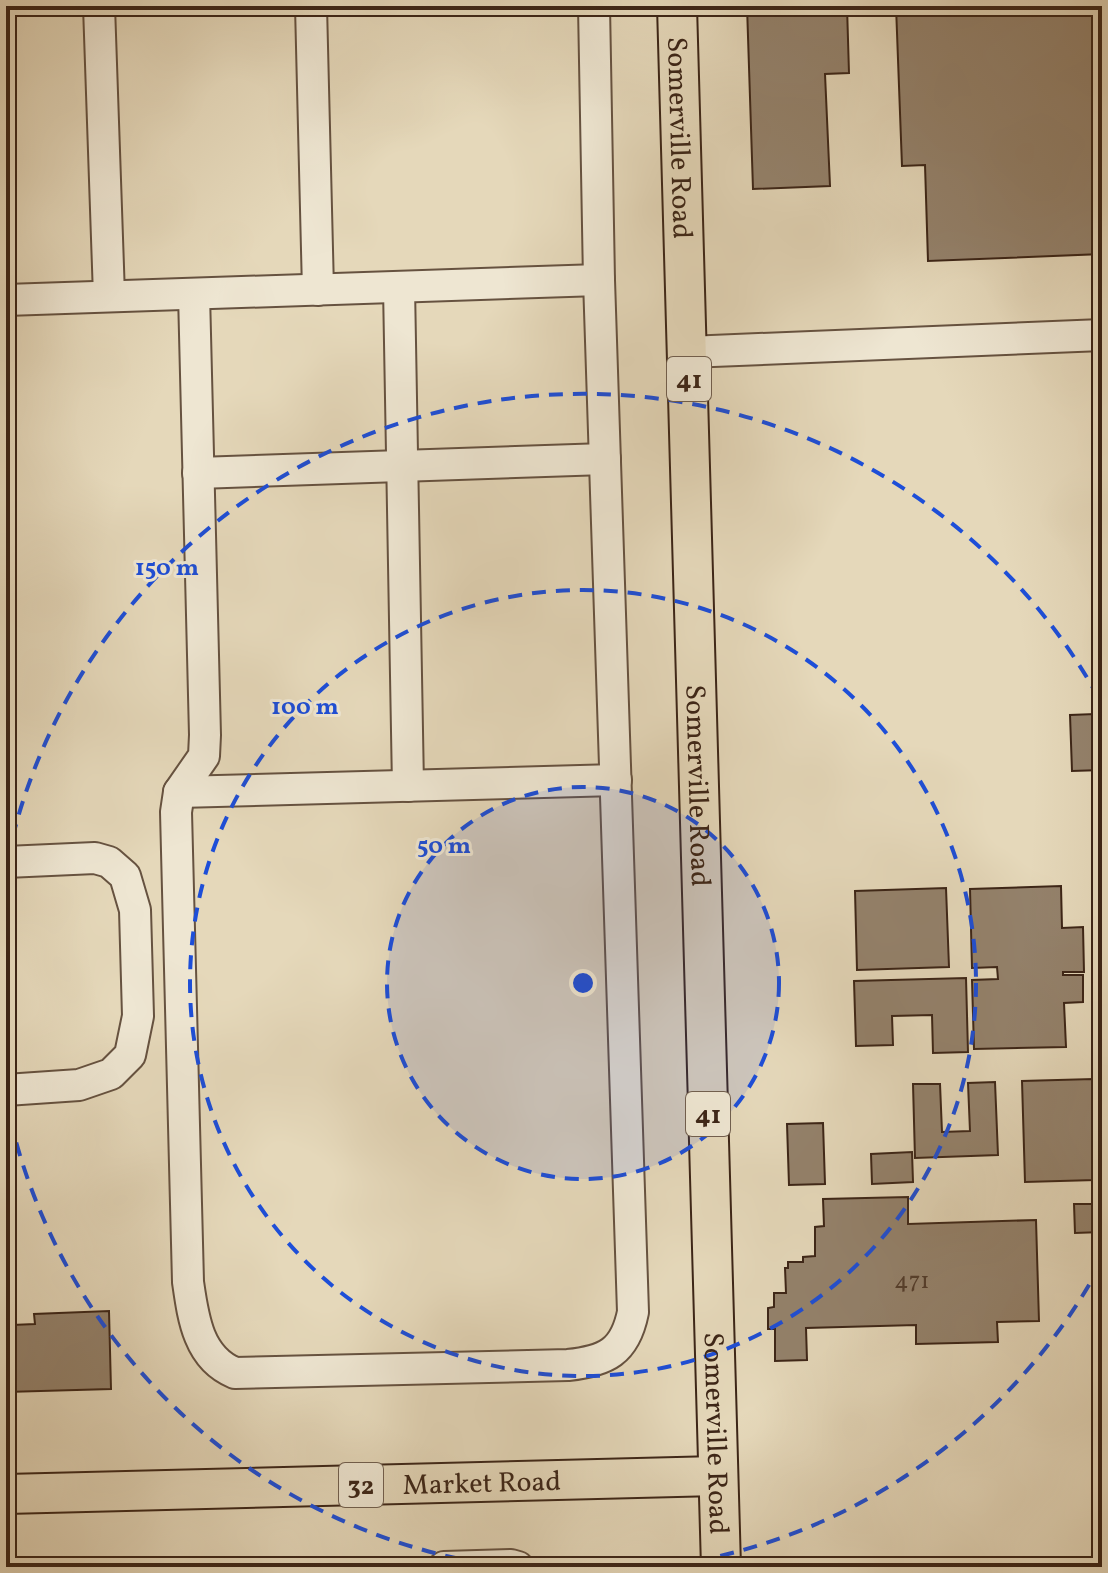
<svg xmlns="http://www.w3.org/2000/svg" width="1108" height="1573" font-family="Vollkorn,serif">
<rect width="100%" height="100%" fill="#e5d8ba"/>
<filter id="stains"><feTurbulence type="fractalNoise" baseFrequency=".0025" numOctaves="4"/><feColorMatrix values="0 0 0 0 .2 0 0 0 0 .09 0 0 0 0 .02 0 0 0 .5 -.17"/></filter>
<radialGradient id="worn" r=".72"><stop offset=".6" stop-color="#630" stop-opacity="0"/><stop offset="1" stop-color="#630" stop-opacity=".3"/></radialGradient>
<!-- building -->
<g fill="#94826c" stroke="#3c2517" stroke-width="2">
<polygon points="747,6 847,6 849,73 825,74 830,186 753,189"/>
<polygon points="896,6 1102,6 1102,254 928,261 925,165 902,166"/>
<polygon points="1095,714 1095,723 1102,723 1102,770 1072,771 1070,715"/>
<polygon points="1061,886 1062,928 1083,927 1084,972 1063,972 1063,975 1083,975 1083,1002 1064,1003 1066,1047 974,1049 972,980 998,979 997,967 972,968 970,889"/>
<polygon points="946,888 949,967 857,970 855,891"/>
<polygon points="6,948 10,1057 6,1058"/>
<polygon points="966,978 968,1052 933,1053 932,1015 892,1016 893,1045 856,1046 854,981"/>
<polygon points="1093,1079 1095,1158 1102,1158 1102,1170 1095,1170 1095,1180 1025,1182 1022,1081"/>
<polygon points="995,1082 998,1155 915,1158 913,1084 940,1084 942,1132 970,1131 968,1083"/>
<polygon points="823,1123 825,1184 789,1185 787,1124"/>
<polygon points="912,1152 913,1182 872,1184 871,1154"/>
<polygon points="908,1197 908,1224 1036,1220 1039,1321 997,1322 998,1342 916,1344 916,1325 806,1328 807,1360 775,1361 775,1329 768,1329 768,1308 774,1307 774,1293 786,1293 785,1268 788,1268 788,1262 803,1262 803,1257 815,1256 815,1227 824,1226 823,1199"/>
<polygon points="1074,1204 1102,1204 1102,1232 1075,1233"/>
<polygon points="109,1311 111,1389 6,1392 6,1315 12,1315 12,1325 35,1324 34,1314"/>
</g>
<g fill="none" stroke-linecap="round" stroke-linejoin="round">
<defs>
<g id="minor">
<polyline points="99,6 109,296"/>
<polyline points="311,6 318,290"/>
<polyline points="399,287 408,786"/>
<path d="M 194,294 L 205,735 L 204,756 L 179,792 L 176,812 L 188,1282 C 193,1317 198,1358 235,1373 L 568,1365 C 606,1361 625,1352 633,1312 L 599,280 L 594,6"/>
<polyline points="6,300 599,280"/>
<polyline points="688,352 1102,335"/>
<polyline points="198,473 605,459"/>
<polyline points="179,792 616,780"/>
<polyline points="6,862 95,858 109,862 125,876 135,910 138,1016 130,1055 111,1074 79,1085 6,1090"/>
<polyline points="444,1567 511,1565 518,1567"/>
</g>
<g id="major">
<path id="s1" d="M 677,6 L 721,1567"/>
<path id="s2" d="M 6,1494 L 717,1476"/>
</g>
</defs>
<!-- minor casing -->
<use href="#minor" stroke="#665240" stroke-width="34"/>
<!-- major casing -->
<use href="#major" stroke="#3c2517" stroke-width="42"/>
<!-- minor -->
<use href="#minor" stroke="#eee6d2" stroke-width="30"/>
<!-- major -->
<use href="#major" stroke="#e5d8ba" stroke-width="38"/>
</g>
<!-- distance rings -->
<circle cx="583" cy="983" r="196" fill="#1d4ed8" fill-opacity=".12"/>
<g fill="none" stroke="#1d4ed8" stroke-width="4" stroke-dasharray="14 10">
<circle cx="583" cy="983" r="196"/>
<circle cx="583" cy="983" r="393"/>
<path d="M1101 1264A589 589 0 0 1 660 1567M506 1567A589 589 0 0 1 7 1105M7 861A589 589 0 0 1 1101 702"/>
</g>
<g text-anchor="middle" stroke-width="6" stroke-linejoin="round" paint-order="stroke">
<!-- number labels -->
<g font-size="24" fill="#523c2c">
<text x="912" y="1288">471</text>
</g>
<!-- shield labels -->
<g fill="#eee6d2" stroke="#715f4f" stroke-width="2">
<rect x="667" y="357" width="44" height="44" rx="6"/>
<rect x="686" y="1092" width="44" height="44" rx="6"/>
<rect x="339" y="1463" width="44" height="44" rx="6"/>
</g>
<g font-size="26" font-weight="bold" fill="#3c2517">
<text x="689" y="388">41</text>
<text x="708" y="1123">41</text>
<text x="361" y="1494">32</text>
</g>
<!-- street labels -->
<g font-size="28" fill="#3c2517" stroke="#eee6d2">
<text dy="10" stroke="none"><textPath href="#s1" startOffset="132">Somerville Road</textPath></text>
<text dy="10" stroke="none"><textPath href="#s1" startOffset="780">Somerville Road</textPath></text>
<text dy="10" stroke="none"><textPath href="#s1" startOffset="1428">Somerville Road</textPath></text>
<text dy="10" stroke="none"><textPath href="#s2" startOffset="476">Market Road</textPath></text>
</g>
</g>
<circle cx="583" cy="983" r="12" fill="#1d4ed8" stroke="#eee6d2" stroke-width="4"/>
<g font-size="24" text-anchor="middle" font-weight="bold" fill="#1d4ed8" stroke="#eee6d2" stroke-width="6" stroke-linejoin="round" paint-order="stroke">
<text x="167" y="575">150 m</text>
<text x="305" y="714">100 m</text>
<text x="444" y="853">50 m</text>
</g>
<!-- margin -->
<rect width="1108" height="1573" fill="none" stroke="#e5d8ba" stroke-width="32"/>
<rect x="8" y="8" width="1092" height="1557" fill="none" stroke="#3c2517" stroke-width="4"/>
<rect x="16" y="16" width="1076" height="1541" fill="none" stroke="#3c2517" stroke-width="2"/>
<rect width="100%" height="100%" filter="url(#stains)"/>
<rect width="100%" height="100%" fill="url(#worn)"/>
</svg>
